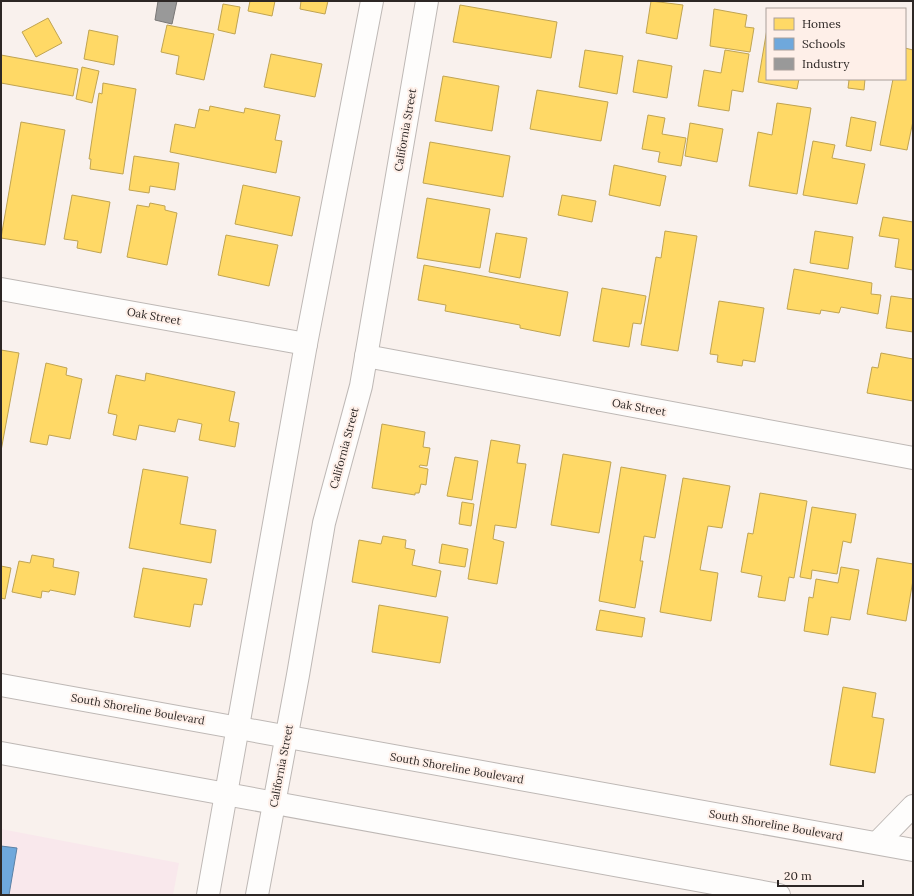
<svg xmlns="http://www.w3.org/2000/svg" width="914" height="896" font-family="Lora,serif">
<rect width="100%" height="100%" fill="#f9f1ed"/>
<!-- education -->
<polygon fill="#f9e8ec" points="1,829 179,863 173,895 1,895"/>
<!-- homes -->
<g fill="#ffd966" stroke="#c0a452">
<polygon points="250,1 275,1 272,16 248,11"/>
<polygon points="301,1 328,1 325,14 300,9"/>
<polygon points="651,1 683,5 677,39 646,33"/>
<polygon points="223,4 240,7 235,34 218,30"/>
<polygon points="460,5 557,22 551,58 453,42"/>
<polygon points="714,9 747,15 745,27 754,28 750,52 710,46"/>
<polygon points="48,18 62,43 36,57 22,32"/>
<polygon points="167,25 214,34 204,80 176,74 179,56 161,52"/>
<polygon points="767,29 767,79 799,79 797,89 758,82"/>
<polygon points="89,30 118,36 114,65 84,59"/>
<polygon points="905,48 913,50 913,121 907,150 880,145 893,79 905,79"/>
<polygon points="585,50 623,56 617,94 579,87"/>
<polygon points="725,50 749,54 743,92 732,90 729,111 698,106 704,70 721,73"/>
<polygon points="271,54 322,64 315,97 264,87"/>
<polygon points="1,55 78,69 73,96 1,83"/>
<polygon points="638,60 672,66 667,98 633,92"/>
<polygon points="82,67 99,71 92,103 76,99"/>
<polygon points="443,76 499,86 492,131 435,121"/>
<polygon points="842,79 865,79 864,90 848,88 849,80"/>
<polygon points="103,83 136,89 123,174 90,169 91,159 89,159 99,93 102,94"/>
<polygon points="537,90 608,102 601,141 530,129"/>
<polygon points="777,103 811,108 797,194 749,186 758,132 772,135"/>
<polygon points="210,106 244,113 245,108 280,115 275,140 282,141 276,173 170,152 175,124 195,128 199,109 209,111"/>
<polygon points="648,115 665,118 662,134 686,138 681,166 658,162 660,152 642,149"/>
<polygon points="851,117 876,122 871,151 846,146"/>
<polygon points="21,122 65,130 45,245 1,238"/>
<polygon points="690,123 723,129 717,162 685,156"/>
<polygon points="813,141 835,145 832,158 865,164 857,204 803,195"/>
<polygon points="430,142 510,156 503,197 423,183"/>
<polygon points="134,156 179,163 175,190 150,186 149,193 129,190"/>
<polygon points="614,165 666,176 660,206 609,195"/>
<polygon points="243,185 300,197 292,236 235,224"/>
<polygon points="72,195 110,202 101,253 77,248 78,241 64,239"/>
<polygon points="562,195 596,201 592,222 558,215"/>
<polygon points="427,198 490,209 480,268 417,258"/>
<polygon points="150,203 165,206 165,210 177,213 167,265 127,257 137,205 149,207"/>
<polygon points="883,217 913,222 913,270 895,267 899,239 879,236"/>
<polygon points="665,231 697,236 678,351 641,345 656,257 661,258"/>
<polygon points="815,231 853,237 848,269 810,263"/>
<polygon points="496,233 527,238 520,278 489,272"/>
<polygon points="226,235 278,245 269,286 218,275"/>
<polygon points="424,265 568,292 560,336 520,328 520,325 445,311 446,305 418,300"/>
<polygon points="794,269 872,283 871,294 881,295 878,314 841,307 839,313 821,310 820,314 787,309"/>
<polygon points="602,288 646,296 641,324 633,323 629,347 593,341"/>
<polygon points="891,296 913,299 913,332 886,328"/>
<polygon points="719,301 764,308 755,362 743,360 742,366 717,362 718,355 710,354"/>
<polygon points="1,350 19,353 1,451"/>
<polygon points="881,353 913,359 913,401 867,393 872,367 878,368"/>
<polygon points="46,363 67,368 66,375 82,379 70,439 49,435 47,445 30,442"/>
<polygon points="146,373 235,392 229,421 239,423 235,447 199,440 202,424 178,419 175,432 139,425 136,440 113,435 117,415 108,413 116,375 145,381"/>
<polygon points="382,424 425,432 423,447 430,448 427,466 420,465 419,467 428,469 426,485 421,484 419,493 415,493 415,495 372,488"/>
<polygon points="491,440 520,445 517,463 526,464 516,528 495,525 493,539 504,542 497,584 468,579"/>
<polygon points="563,454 611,462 599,533 551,525"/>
<polygon points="455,457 478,461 472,500 447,496"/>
<polygon points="621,467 666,475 655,538 644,536 640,561 643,561 635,608 599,601"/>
<polygon points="143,469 188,477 180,524 216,530 211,563 129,548"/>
<polygon points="683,478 730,486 722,528 708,526 700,570 718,573 711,621 660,612"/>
<polygon points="760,493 807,501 794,578 789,577 785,601 758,597 762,576 741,572 748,533 753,534"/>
<polygon points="462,502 474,504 471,526 459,524"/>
<polygon points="812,507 856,514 851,543 843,541 837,574 812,570 811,579 800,577"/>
<polygon points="383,536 406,540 405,548 415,550 412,565 441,571 436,597 352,582 359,540 381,544"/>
<polygon points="442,544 468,549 465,567 439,563"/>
<polygon points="32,555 54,559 53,567 79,572 75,595 50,590 49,592 42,591 41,598 12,592 19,561 30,563"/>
<polygon points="877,558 913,564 913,580 906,621 867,614"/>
<polygon points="1,566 11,568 5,599 1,598"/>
<polygon points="841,567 859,570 850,620 831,617 828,635 804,631 809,597 813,598 816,579 838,583"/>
<polygon points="143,568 207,579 202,605 194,604 190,627 134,617"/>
<polygon points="379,605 448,617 440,663 372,652"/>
<polygon points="600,610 645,618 642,637 596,630"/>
<polygon points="843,687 876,693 872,717 884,719 875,773 830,765"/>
</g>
<!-- schools -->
<polygon fill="#6fa8dc" stroke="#5b81a5" points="1,846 17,848 9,895 1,895"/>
<!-- industry -->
<polygon fill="#999" stroke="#797776" points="158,1 177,1 172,24 155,20"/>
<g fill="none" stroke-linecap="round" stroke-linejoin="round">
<defs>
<g id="minor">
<polyline points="1,289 306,344"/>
<polyline points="366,356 913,458"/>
<polyline points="877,843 913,806"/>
</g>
<g id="secondary">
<polyline points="208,895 306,344 372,1"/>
<polyline points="257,895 298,675 324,523 361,386 427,1"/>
</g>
<g id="primary">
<polyline points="1,685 913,850"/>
<polyline points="1,753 779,895"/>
</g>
</defs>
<!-- minor casing -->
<use href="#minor" stroke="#beb8b5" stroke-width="24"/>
<!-- secondary casing -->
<use href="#secondary" stroke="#beb8b5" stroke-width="24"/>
<!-- primary casing -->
<use href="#primary" stroke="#beb8b5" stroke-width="24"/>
<!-- minor -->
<use href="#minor" stroke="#fefdfc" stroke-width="22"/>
<!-- secondary -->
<use href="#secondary" stroke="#fefdfc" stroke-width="22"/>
<!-- primary -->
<use href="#primary" stroke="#fefdfc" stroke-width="22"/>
</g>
<g text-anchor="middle" stroke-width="4" stroke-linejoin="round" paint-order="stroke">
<!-- street labels -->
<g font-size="11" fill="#2d2725" stroke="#feefe8">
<text transform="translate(405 130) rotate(-80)" y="4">California Street</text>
<text transform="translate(154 316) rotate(10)" y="4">Oak Street</text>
<text transform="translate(639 407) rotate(10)" y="4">Oak Street</text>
<text transform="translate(344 448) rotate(-75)" y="4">California Street</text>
<text transform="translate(138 709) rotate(10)" y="4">South Shoreline Boulevard</text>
<text transform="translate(281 766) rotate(-79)" y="4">California Street</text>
<text transform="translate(457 768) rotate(10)" y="4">South Shoreline Boulevard</text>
<text transform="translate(776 825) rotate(10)" y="4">South Shoreline Boulevard</text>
</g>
</g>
<!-- border -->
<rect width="914" height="896" fill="none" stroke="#2d2725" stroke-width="4"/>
<!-- legend -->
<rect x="766" y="8" width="140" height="72" fill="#feefe8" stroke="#aa9f9a"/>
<rect x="774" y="18" width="20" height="12" fill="#ffd966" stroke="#aa9f9a"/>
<text x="802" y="28" font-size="12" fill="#2d2725">Homes</text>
<rect x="774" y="38" width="20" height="12" fill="#6fa8dc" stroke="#aa9f9a"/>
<text x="802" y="48" font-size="12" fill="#2d2725">Schools</text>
<rect x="774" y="58" width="20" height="12" fill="#999999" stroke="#aa9f9a"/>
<text x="802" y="68" font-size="12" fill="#2d2725">Industry</text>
<!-- scale -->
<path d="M778 880v6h85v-6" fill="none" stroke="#2d2725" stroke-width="2"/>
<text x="784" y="880" font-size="12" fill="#2d2725" stroke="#feefe8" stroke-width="3" paint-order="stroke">20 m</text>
</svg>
